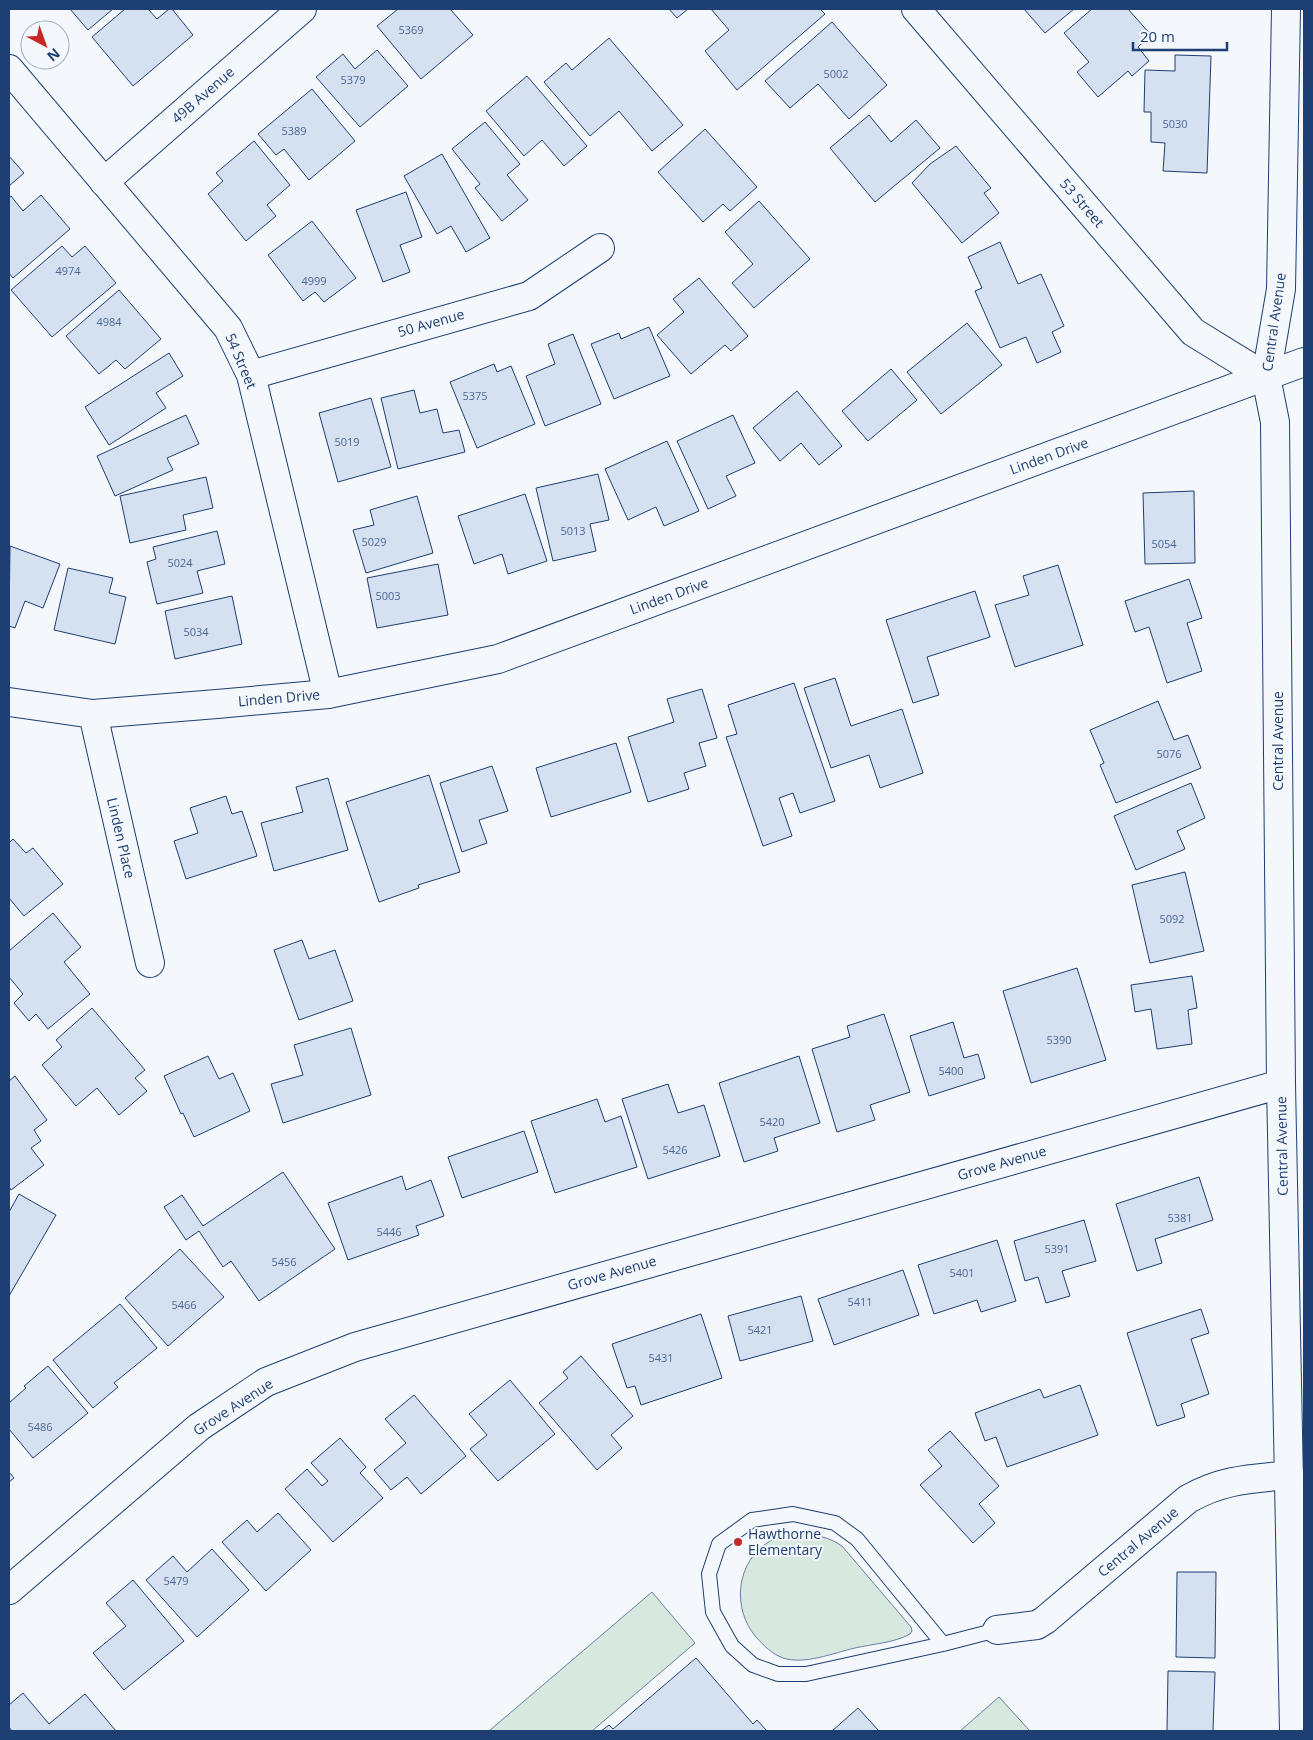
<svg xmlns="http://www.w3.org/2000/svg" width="1313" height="1740" font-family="'Open Sans',sans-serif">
<rect width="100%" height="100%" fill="#f4f7fb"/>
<!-- green -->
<g fill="#d7e8df" stroke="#687fa3">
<path d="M 799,1534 C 814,1534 829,1537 842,1546 L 911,1627 L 912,1631 L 910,1634 C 894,1643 872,1644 855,1648 C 833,1653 805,1665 783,1658 C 772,1654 764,1646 756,1637 C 732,1609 735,1562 770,1541 C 778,1536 789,1535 799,1534 Z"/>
<polygon points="652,1592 695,1643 592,1731 489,1731"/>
<polygon points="999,1697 1030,1731 960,1731"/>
</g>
<!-- building -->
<g fill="#d5e0f0" stroke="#1d3f73">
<polygon points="70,9 113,9 88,30"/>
<polygon points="125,9 148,9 157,19 169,9 172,9 193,35 133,86 92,37"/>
<polygon points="398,9 450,9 473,35 421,79 377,26"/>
<polygon points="669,9 688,9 677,18"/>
<polygon points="711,9 820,9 825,14 737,90 705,51 729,30"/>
<polygon points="1024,9 1074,9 1045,33"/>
<polygon points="1092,9 1128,9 1151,35 1138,47 1149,61 1132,76 1128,71 1098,97 1077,72 1089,62 1064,33"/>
<polygon points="832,22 887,85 849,119 818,84 790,108 765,81"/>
<polygon points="609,38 683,125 652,151 619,111 590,136 544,82 566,63 572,70"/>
<polygon points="377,50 408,86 360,127 316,77 343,54 355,69"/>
<polygon points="1175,55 1211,56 1207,173 1163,171 1165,143 1151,142 1151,112 1144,112 1145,70 1175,71"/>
<polygon points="527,76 587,146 564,166 542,140 524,156 486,111"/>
<polygon points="312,89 355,141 309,180 284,149 276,155 258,134"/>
<polygon points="869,115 891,142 916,120 940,148 875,202 830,148"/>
<polygon points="485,122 520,164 507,175 528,200 502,221 475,188 480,184 452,149"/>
<polygon points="705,129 757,187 730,211 723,204 703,222 658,172"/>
<polygon points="254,141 290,185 267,205 276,216 246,241 208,194 223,181 216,173"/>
<polygon points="956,146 991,188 984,193 999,213 962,243 912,183 930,164"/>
<polygon points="442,154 490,238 466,252 451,226 437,234 404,176"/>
<polygon points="9,156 24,173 9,186"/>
<polygon points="406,192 422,237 400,245 410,272 383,282 356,210"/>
<polygon points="41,195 70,229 13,278 9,273 9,197 11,196 23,211"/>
<polygon points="759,201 810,259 754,308 732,283 753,264 725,232"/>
<polygon points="312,221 356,278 324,302 315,292 303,301 268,255"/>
<polygon points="1000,242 1018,284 1041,274 1064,326 1052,332 1061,352 1037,363 1026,337 1000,348 975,291 982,288 968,257"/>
<polygon points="62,246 72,257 85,246 116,283 52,337 11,290"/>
<polygon points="699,278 748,336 731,351 725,345 691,374 657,335 684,312 673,299"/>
<polygon points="119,290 161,339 125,369 116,360 99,374 66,336"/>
<polygon points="967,323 1002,365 941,414 907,372"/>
<polygon points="649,327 670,376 614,399 591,344 619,333 621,339"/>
<polygon points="573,334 601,404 545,426 526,376 555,364 548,344"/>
<polygon points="169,353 183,376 156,393 166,408 109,445 85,407"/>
<polygon points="494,364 497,372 511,366 535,424 477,448 450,382"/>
<polygon points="891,369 917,400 868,441 842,411"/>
<polygon points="414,390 420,413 437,409 443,433 459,430 465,452 398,469 381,398"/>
<polygon points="797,391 842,446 819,465 801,443 780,461 753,428"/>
<polygon points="371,398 391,467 338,482 319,413"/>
<polygon points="186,415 199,444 167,458 173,470 115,496 97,456"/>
<polygon points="733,415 755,463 726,476 736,496 708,509 677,441"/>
<polygon points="667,441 699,511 664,526 656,507 628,520 605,469"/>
<polygon points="598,474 609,520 590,524 596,551 553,561 536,488"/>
<polygon points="206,477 213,508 183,515 186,530 130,543 120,496"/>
<polygon points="1194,491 1195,563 1145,564 1143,493"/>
<polygon points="525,494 547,561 508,574 502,554 474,564 458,516"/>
<polygon points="417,496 433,553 366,573 353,530 374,525 370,510"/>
<polygon points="217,531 225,564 197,571 203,593 157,604 147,562 156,559 153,547"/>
<polygon points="10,546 60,564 43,608 25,601 15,628 9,626"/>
<polygon points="438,564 448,615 377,628 367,578"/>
<polygon points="1058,565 1083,645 1015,667 995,605 1029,595 1023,576"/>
<polygon points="68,568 113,578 109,593 126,597 115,644 54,630"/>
<polygon points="1189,579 1202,618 1187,623 1202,671 1167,683 1149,627 1135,632 1125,601"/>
<polygon points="975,591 990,637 927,657 939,695 913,703 886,620"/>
<polygon points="232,596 242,644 175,659 165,611"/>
<polygon points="835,678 851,726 902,709 923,773 880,788 869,755 831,768 804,688"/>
<polygon points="794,683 835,801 800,813 793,793 779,798 792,836 763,846 726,737 737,734 728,705"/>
<polygon points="702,689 717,738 699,743 706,766 684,773 689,789 648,802 628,737 674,722 667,699"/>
<polygon points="1158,701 1174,740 1188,735 1201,768 1116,803 1100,765 1104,763 1090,730"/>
<polygon points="616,743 631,792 551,817 536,768"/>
<polygon points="492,766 508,811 479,820 487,843 462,852 440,783"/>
<polygon points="429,775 460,872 418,885 419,888 379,902 346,802"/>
<polygon points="328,778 348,850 274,871 261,823 303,812 296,787"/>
<polygon points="1191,783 1205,818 1177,831 1185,849 1136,870 1114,816"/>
<polygon points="226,796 232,814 242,811 257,856 186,879 174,841 198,833 190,808"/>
<polygon points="13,839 26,853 33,848 63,884 24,916 9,898 9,843"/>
<polygon points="1185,872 1204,951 1150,963 1132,885"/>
<polygon points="53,913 81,947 64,962 90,994 48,1029 36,1014 29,1021 14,1003 23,994 9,977 9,951"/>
<polygon points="302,940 309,959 335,950 353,1001 299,1020 274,950"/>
<polygon points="1077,968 1106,1060 1031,1083 1003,991"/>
<polygon points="1192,976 1197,1008 1188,1010 1192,1044 1157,1049 1151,1009 1135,1012 1131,985"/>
<polygon points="92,1008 145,1070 135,1078 147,1091 119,1115 97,1088 76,1106 42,1065 62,1047 56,1040"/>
<polygon points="884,1014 910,1092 870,1105 875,1120 837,1132 812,1049 850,1037 847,1026"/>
<polygon points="953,1022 964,1058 978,1054 985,1078 929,1096 910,1036"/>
<polygon points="351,1028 371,1095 283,1123 271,1084 303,1075 294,1045"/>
<polygon points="208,1056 219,1079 233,1073 250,1111 194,1137 183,1113 181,1114 164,1076"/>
<polygon points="799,1056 820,1123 774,1138 778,1151 744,1162 719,1083"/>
<polygon points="15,1076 47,1120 34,1130 41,1141 31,1148 44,1165 11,1190 9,1187 9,1081"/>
<polygon points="668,1084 678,1113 704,1105 720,1156 648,1179 622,1099"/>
<polygon points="597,1099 605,1122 621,1116 637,1167 555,1193 531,1121"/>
<polygon points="524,1131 538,1172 462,1198 448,1157"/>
<polygon points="283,1172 335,1249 259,1301 231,1261 223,1267 199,1231 186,1240 164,1207 182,1195 203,1226"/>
<polygon points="402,1176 406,1190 431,1180 444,1216 416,1226 419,1235 348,1260 328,1203"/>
<polygon points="1199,1177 1213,1220 1155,1239 1162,1263 1137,1271 1116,1204"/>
<polygon points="19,1194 56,1215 9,1296 9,1212"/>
<polygon points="1084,1220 1096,1261 1062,1271 1070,1296 1046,1303 1038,1277 1025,1281 1014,1241"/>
<polygon points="997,1240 1016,1301 981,1312 977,1300 934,1314 918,1265"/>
<polygon points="180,1249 224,1297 168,1346 125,1298"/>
<polygon points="903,1270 919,1315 834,1345 818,1299"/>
<polygon points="801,1296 813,1341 740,1361 728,1316"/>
<polygon points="120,1304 157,1348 114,1383 118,1387 93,1408 53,1360"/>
<polygon points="1201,1309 1209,1333 1191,1339 1209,1394 1181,1404 1185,1417 1157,1426 1127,1333"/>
<polygon points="701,1314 722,1378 641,1405 635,1386 627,1388 612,1344"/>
<polygon points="581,1356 633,1416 611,1435 622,1448 597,1470 539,1403 568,1378 563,1372"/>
<polygon points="48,1366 88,1413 33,1458 9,1429 9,1403 26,1388 24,1386"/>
<polygon points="510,1380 555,1434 498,1481 470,1449 487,1435 469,1414"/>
<polygon points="1080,1385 1098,1435 1007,1467 996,1437 985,1441 975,1413 1040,1389 1044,1398"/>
<polygon points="414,1395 466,1456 421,1494 407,1477 391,1490 374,1470 406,1443 385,1419"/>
<polygon points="950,1431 999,1486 979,1504 995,1523 973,1543 920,1485 942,1466 928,1450"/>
<polygon points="340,1438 366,1467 360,1473 383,1498 333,1542 285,1489 307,1469 322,1486 328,1481 311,1463"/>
<polygon points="9,1472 14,1478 9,1482"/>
<polygon points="278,1513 311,1550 266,1591 222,1542 247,1520 257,1532"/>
<polygon points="212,1549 249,1590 197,1637 146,1580 173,1556 187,1572"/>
<polygon points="1177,1572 1216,1572 1215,1658 1176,1657"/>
<polygon points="133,1580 184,1641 124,1690 93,1653 126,1626 106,1603"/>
<polygon points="696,1658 753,1724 757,1720 767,1731 601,1731 609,1725 613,1729"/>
<polygon points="1168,1671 1215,1672 1213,1731 1167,1731"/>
<polygon points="23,1693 49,1724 85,1694 116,1731 12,1731 9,1727 9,1705"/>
<polygon points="858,1708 879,1731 832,1731"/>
</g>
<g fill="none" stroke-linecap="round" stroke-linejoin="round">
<defs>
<polyline id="service" points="943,1644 857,1539 835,1523 793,1514 752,1520 719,1544 709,1574 713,1612 732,1646 753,1665 778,1674 806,1674 943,1644 997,1630"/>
<g id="minor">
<polyline points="9,69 228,328 251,375 328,694"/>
<polyline points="104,182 302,9"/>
<polyline points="251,375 529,296 600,248"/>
<polyline points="1266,377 1281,289 1286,9"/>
<polyline points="93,714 150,963"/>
<polyline points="9,1590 199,1427 266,1382 355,1347 1281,1084"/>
<path d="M 997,1630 L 1037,1625 L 1045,1620 L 1188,1499 C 1224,1479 1250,1479 1290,1475"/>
</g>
<g id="tertiary">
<polyline points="916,9 1193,332 1266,377"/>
<polyline points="1266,377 1275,422 1281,1084 1294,1731"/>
<polyline points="9,702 93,714 217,704 328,694 498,659 1304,362"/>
</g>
</defs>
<!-- service casing -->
<use href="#service" stroke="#1d3f73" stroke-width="16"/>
<!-- minor casing -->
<use href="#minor" stroke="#1d3f73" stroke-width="30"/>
<!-- tertiary casing -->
<use href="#tertiary" stroke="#1d3f73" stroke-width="30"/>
<!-- service -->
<use href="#service" stroke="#f4f7fb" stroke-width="14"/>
<!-- minor -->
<use href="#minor" stroke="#f4f7fb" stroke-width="28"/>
<!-- tertiary -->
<use href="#tertiary" stroke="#f4f7fb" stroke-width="28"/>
</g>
<!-- markers -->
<circle fill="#c62828" stroke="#f4f7fb" stroke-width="2" cx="738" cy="1542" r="5"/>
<g text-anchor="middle" stroke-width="4" stroke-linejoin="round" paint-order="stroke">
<!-- number labels -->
<g font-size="11" fill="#4b6792">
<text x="411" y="34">5369</text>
<text x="836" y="78">5002</text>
<text x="353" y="84">5379</text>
<text x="1175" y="128">5030</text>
<text x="294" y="135">5389</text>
<text x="68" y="275">4974</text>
<text x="314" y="285">4999</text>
<text x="109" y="326">4984</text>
<text x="475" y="400">5375</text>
<text x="347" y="446">5019</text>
<text x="573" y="535">5013</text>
<text x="374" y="546">5029</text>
<text x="1164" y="548">5054</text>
<text x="180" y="567">5024</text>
<text x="388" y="600">5003</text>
<text x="196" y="636">5034</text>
<text x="1169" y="758">5076</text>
<text x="1172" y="923">5092</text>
<text x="1059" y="1044">5390</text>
<text x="951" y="1075">5400</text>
<text x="772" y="1126">5420</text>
<text x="675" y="1154">5426</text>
<text x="1180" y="1222">5381</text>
<text x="389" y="1236">5446</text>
<text x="1057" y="1253">5391</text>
<text x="284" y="1266">5456</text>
<text x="962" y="1277">5401</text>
<text x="860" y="1306">5411</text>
<text x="184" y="1309">5466</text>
<text x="760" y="1334">5421</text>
<text x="661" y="1362">5431</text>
<text x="40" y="1431">5486</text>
<text x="176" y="1585">5479</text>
</g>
<!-- street labels -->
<g font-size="14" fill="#1d3f73" stroke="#f4f7fb">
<text transform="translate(203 95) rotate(-41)" y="5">49B Avenue</text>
<text transform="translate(1082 203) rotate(49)" y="5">53 Street</text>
<text transform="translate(1274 322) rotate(-82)" y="5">Central Avenue</text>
<text transform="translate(431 323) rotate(-16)" y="5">50 Avenue</text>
<text transform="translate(241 361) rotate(67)" y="5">54 Street</text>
<text transform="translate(1049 456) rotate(-20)" y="5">Linden Drive</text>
<text transform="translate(669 596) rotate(-20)" y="5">Linden Drive</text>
<text transform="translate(279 698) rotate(-5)" y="5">Linden Drive</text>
<text transform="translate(1278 741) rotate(-90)" y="5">Central Avenue</text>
<text transform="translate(121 838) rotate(77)" y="5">Linden Place</text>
<text transform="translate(1282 1146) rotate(-91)" y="5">Central Avenue</text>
<text transform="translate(1002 1163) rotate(-16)" y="5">Grove Avenue</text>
<text transform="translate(612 1273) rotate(-16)" y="5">Grove Avenue</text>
<text transform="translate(233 1407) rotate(-33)" y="5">Grove Avenue</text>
<text transform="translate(1138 1542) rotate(-40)" y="5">Central Avenue</text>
</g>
<!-- poi labels -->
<g font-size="14" fill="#1d3f73" stroke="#f4f7fb" text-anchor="start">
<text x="748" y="1539">Hawthorne<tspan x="748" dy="16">Elementary</tspan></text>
</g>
</g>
<!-- border -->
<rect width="1313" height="1740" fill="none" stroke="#1d3f73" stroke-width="20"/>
<!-- north arrow -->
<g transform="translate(45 45) rotate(139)"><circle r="24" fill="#f4f7fb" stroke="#9eadc5"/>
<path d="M0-4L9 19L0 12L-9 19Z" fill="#c62828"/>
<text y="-8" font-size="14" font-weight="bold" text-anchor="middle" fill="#1d3f73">N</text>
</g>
<!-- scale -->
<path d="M1133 42v8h94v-8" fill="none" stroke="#1d3f73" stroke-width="2.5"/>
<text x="1140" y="42" font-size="15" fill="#1d3f73" stroke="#f4f7fb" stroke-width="4" paint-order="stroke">20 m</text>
</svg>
